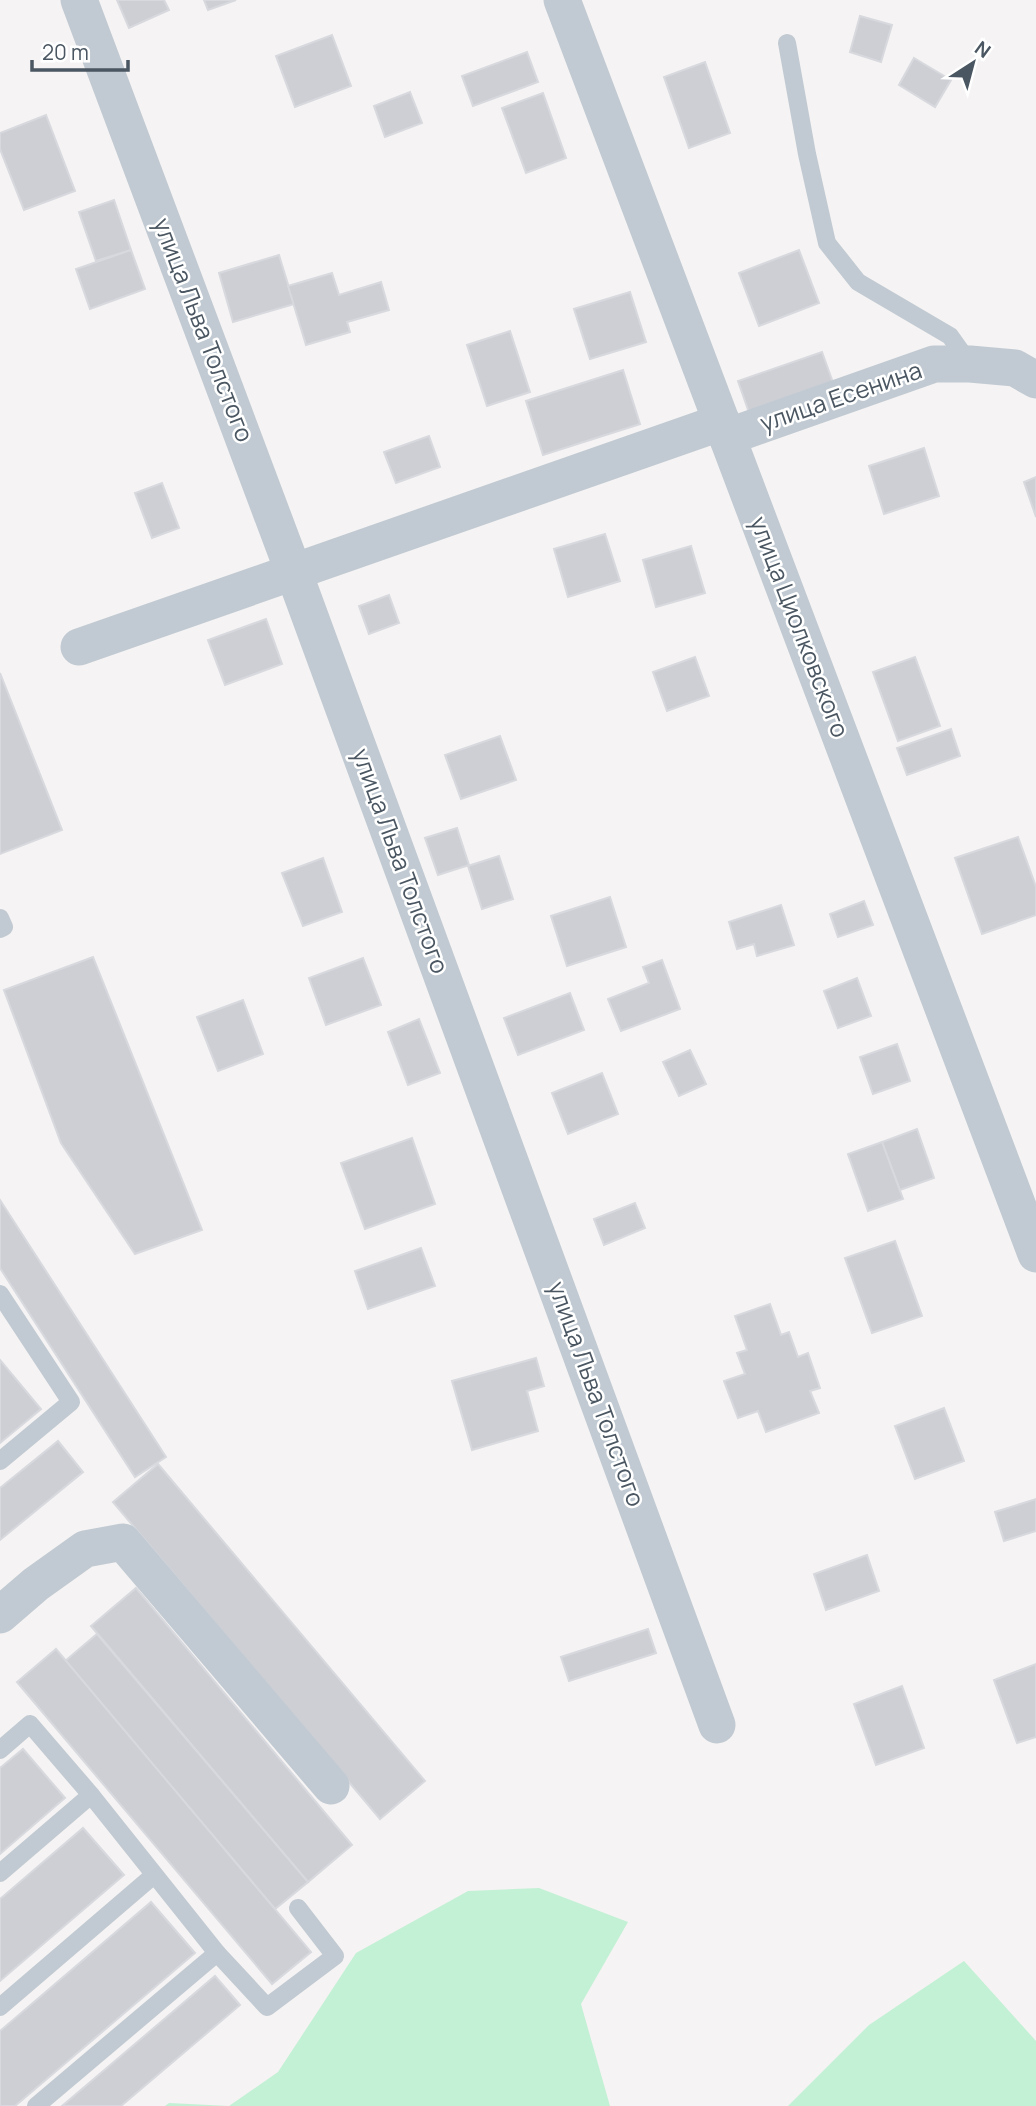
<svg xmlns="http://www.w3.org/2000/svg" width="1036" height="2106" font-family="Manrope,sans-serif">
<rect width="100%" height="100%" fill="#f5f3f3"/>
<!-- green -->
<g fill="#c3f1d5">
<polygon points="539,1888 628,1922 581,2004 610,2106 165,2106 169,2103 229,2106 278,2072 356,1953 468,1891"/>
<polygon points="964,1961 1036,2041 1036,2106 788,2106 869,2025"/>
</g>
<!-- building -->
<g fill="#cdcfd5" stroke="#d7d9de" stroke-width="2">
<polygon points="117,0 164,0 169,10 129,28"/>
<polygon points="204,0 236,0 208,10"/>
<polygon points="860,16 892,25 881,62 850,52"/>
<polygon points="332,35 351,86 295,107 276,56"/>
<polygon points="527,52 538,82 473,106 462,76"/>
<polygon points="914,58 951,80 935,107 899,85"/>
<polygon points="705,62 730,133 689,148 664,77"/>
<polygon points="410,92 422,123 385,137 374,106"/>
<polygon points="543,93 566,158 526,173 502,108"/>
<polygon points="46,115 75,191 24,210 0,149 0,133"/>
<polygon points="114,200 131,250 96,261 79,212"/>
<polygon points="131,250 145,289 90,309 76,269"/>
<polygon points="799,250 819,303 759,326 739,273"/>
<polygon points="279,255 294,304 233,322 219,273"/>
<polygon points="332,273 339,295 381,282 389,310 347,322 350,332 306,345 288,286"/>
<polygon points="630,292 646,342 590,359 574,309"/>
<polygon points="510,331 530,392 487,406 467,345"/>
<polygon points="822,352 836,391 752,421 738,381"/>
<polygon points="623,370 640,424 543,455 526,401"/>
<polygon points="429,436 440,467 396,483 384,452"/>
<polygon points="924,448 939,496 884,514 869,466"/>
<polygon points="1036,477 1036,517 1024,482"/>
<polygon points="162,483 179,528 152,538 135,493"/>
<polygon points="605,534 620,581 568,597 554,549"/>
<polygon points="691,546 705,593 656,607 643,560"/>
<polygon points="389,595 399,623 369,634 359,606"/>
<polygon points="266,619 282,664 225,685 208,640"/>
<polygon points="695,657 709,696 667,711 653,672"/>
<polygon points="915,657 940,726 898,741 873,672"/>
<polygon points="0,673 62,830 0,854"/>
<polygon points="951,729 960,756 907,775 897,748"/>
<polygon points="500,736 516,780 461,799 445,755"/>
<polygon points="457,828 469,865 438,875 425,838"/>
<polygon points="1018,837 1036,887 1036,915 982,934 955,858"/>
<polygon points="499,856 513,899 482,909 468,866"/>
<polygon points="323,858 342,912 303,926 282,873"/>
<polygon points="610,897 626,947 567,966 551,916"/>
<polygon points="864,901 873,925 838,937 830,914"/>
<polygon points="781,905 794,945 757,956 754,944 737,949 729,922"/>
<polygon points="93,957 202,1230 135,1254 61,1143 4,990"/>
<polygon points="363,958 381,1005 326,1025 309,978"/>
<polygon points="662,960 680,1009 621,1031 608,999 649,983 643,967"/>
<polygon points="857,978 871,1016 838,1028 824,991"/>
<polygon points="570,993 584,1030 518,1055 504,1018"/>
<polygon points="243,1000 263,1054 218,1071 197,1017"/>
<polygon points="419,1019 440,1073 408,1085 388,1032"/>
<polygon points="897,1044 910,1081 873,1094 860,1057"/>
<polygon points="690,1050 706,1084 679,1096 663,1062"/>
<polygon points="602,1073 618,1114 568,1134 552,1093"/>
<polygon points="917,1129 934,1178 900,1190 882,1142"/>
<polygon points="412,1138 435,1204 365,1229 341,1163"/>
<polygon points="882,1142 903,1199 868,1211 848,1154"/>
<polygon points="0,1200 166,1457 135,1477 0,1268"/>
<polygon points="635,1203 645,1228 604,1245 594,1219"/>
<polygon points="895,1241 922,1316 872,1333 845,1258"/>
<polygon points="421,1248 435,1286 368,1309 355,1271"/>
<polygon points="770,1304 781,1335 789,1332 798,1357 808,1353 820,1388 810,1391 819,1413 766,1432 758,1411 738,1418 724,1381 745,1374 737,1353 747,1350 735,1316"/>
<polygon points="536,1358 544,1386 527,1391 538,1431 472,1450 452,1381"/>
<polygon points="0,1360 41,1409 0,1443"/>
<polygon points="944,1408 964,1461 915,1479 895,1426"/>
<polygon points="58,1441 83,1472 0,1540 0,1488"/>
<polygon points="158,1464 425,1781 380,1819 113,1502"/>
<polygon points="1036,1499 1036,1531 1004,1541 995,1512"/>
<polygon points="867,1555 879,1591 826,1610 814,1574"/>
<polygon points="136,1588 352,1845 308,1882 91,1626"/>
<polygon points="648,1629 656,1653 569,1681 561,1657"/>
<polygon points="97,1634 308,1882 275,1909 65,1661"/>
<polygon points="56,1649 311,1952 272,1984 17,1682"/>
<polygon points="1036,1664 1036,1737 1017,1743 994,1680"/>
<polygon points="902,1686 924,1748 876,1765 854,1704"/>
<polygon points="23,1749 65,1798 0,1854 0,1768"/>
<polygon points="83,1828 124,1875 0,1981 0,1899"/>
<polygon points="151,1902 195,1953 15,2106 0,2106 0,2031"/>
<polygon points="215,1976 240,2005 121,2106 62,2106"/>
</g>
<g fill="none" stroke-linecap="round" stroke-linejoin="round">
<!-- service -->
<g stroke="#c1cad2" stroke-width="18">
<polyline points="787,43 807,154 827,243 858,282 950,336 970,364"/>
<polyline points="0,918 4,927 0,929"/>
<polyline points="0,1294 71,1402 0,1461"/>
<polyline points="0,1750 30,1724 91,1795 217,1953 267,2007 335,1956 298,1908"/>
<polyline points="0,1873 91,1795"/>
<polyline points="0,2007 154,1875"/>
<polyline points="36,2106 217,1953"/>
</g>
<!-- minor -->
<g stroke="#c1cad2" stroke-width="37">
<polyline points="79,0 294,573 717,1725"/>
<polyline points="562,0 1036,1254"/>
<polyline points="727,437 934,364 970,364 1015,368 1036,380"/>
<polyline points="79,647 722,422"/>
<polyline points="0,1615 36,1584 85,1549 123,1542 331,1786"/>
</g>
</g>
<g text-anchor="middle" stroke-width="5" stroke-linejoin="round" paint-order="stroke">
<!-- street labels -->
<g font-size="24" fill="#4a5661" stroke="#fff">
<text transform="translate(203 330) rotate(69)" y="8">улица Льва Толстого</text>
<text transform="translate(841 397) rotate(-19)" y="8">улица Есенина</text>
<text transform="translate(799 627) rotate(69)" y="8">улица Циолковского</text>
<text transform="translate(400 861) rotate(70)" y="8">улица Льва Толстого</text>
<text transform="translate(596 1394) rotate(70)" y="8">улица Льва Толстого</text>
</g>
</g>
<!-- north arrow -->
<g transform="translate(973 63) rotate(36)" stroke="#ffffff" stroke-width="5" paint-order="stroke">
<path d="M0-5L12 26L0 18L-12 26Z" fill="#4a5661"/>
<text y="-10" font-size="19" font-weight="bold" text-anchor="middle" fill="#4a5661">N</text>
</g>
<!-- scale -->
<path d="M32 60v10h96v-10" fill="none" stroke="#4a5661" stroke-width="3.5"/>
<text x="42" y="60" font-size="21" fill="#4a5661" stroke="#ffffff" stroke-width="5" paint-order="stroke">20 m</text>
</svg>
